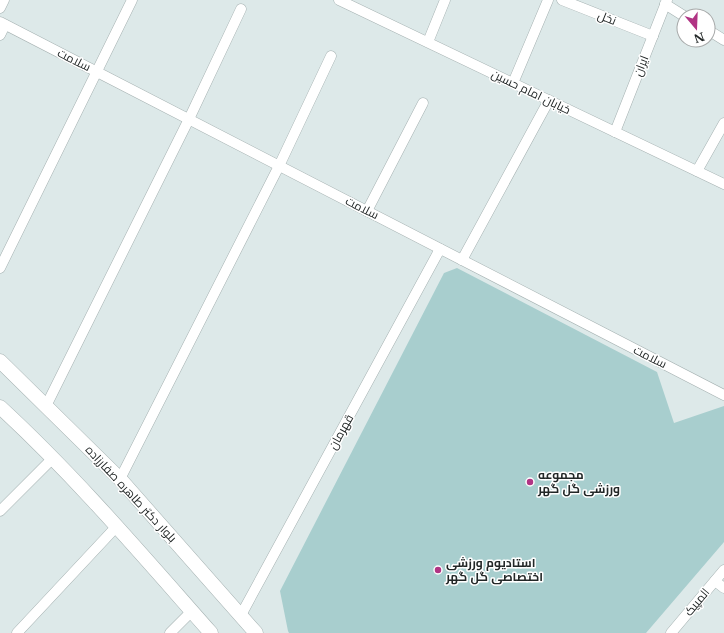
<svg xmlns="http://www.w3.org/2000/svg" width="724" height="633" font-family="'Libre Baskerville',Cairo,serif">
<rect width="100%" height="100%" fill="#dde9e9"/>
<!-- green -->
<polygon fill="#a8cece" points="457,268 657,372 674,423 724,406 724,542 646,633 289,633 288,631 280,591 444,273"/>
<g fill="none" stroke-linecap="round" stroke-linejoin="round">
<defs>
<g id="street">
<polyline points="339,0 724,184"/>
<polyline points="562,0 653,36"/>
<polyline points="665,4 684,16"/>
<polyline points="0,8 4,0"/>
<polyline points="0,22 724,395"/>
<polyline points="708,30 724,40"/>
<polyline points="0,35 5,25"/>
<polyline points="428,42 445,0"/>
<polyline points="513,83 548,0"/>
<polyline points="615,132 667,0"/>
<polyline points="697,171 724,123"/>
<polyline points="367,211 423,103"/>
<polyline points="462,260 549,100"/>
<polyline points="0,268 132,0"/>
<polyline points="46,406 189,119 241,9"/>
<polyline points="120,479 279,166 331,56"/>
<polyline points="0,511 53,458"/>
<polyline points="715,581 724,588"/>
<polyline points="241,615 440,249"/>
<polyline points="17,633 117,526"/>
<polyline points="170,633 192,611"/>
<polyline points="671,633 724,570"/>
</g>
<g id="secondary">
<polyline points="0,361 120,479 256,633"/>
<path d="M 0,407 C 76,477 143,556 211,633"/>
</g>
</defs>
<!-- street casing -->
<use href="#street" stroke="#a5b1b1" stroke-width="11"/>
<!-- secondary casing -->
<use href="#secondary" stroke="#a5b1b1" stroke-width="15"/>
<!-- street -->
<use href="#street" stroke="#fff" stroke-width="10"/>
<!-- secondary -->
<use href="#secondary" stroke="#fff" stroke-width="14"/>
</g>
<!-- markers -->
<g fill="#b13484" stroke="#fff" stroke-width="1.5">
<circle cx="530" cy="482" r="4"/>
<circle cx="438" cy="570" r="4"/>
</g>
<g text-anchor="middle" stroke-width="3" stroke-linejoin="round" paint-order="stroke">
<!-- street labels -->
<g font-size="12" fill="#222727" stroke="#fff">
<text transform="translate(607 18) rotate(22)" y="4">نخل</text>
<text transform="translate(74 60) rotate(27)" y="4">سلامت</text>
<text transform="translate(641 66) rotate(-69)" y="4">ایران</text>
<text transform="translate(531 92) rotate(26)" y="4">خیابان امام حسین</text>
<text transform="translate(362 208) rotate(27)" y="4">سلامت</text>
<text transform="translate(650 357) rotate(27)" y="4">سلامت</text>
<text transform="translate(341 432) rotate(-61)" y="4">قهرمان</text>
<text transform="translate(131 494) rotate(47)" y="4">بلوار دکتر طاهره صفارزاده</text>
<text transform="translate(697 602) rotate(-50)" y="4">المپیک</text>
</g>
<!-- poi labels -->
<g font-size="12" font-weight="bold" fill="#222727" stroke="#fff" text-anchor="start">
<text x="538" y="479">مجموعه<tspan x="538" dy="14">ورزشی گل گهر</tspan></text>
<text x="446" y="567">استادیوم ورزشی<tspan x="446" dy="14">اختصاصی گل گهر</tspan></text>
</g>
</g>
<!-- north arrow -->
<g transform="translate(696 28) rotate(161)"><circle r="19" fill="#ffffff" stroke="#a7a9a9"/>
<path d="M0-3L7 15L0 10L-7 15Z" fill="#b13484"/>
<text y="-6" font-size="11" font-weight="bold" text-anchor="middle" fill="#222727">N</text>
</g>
</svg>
